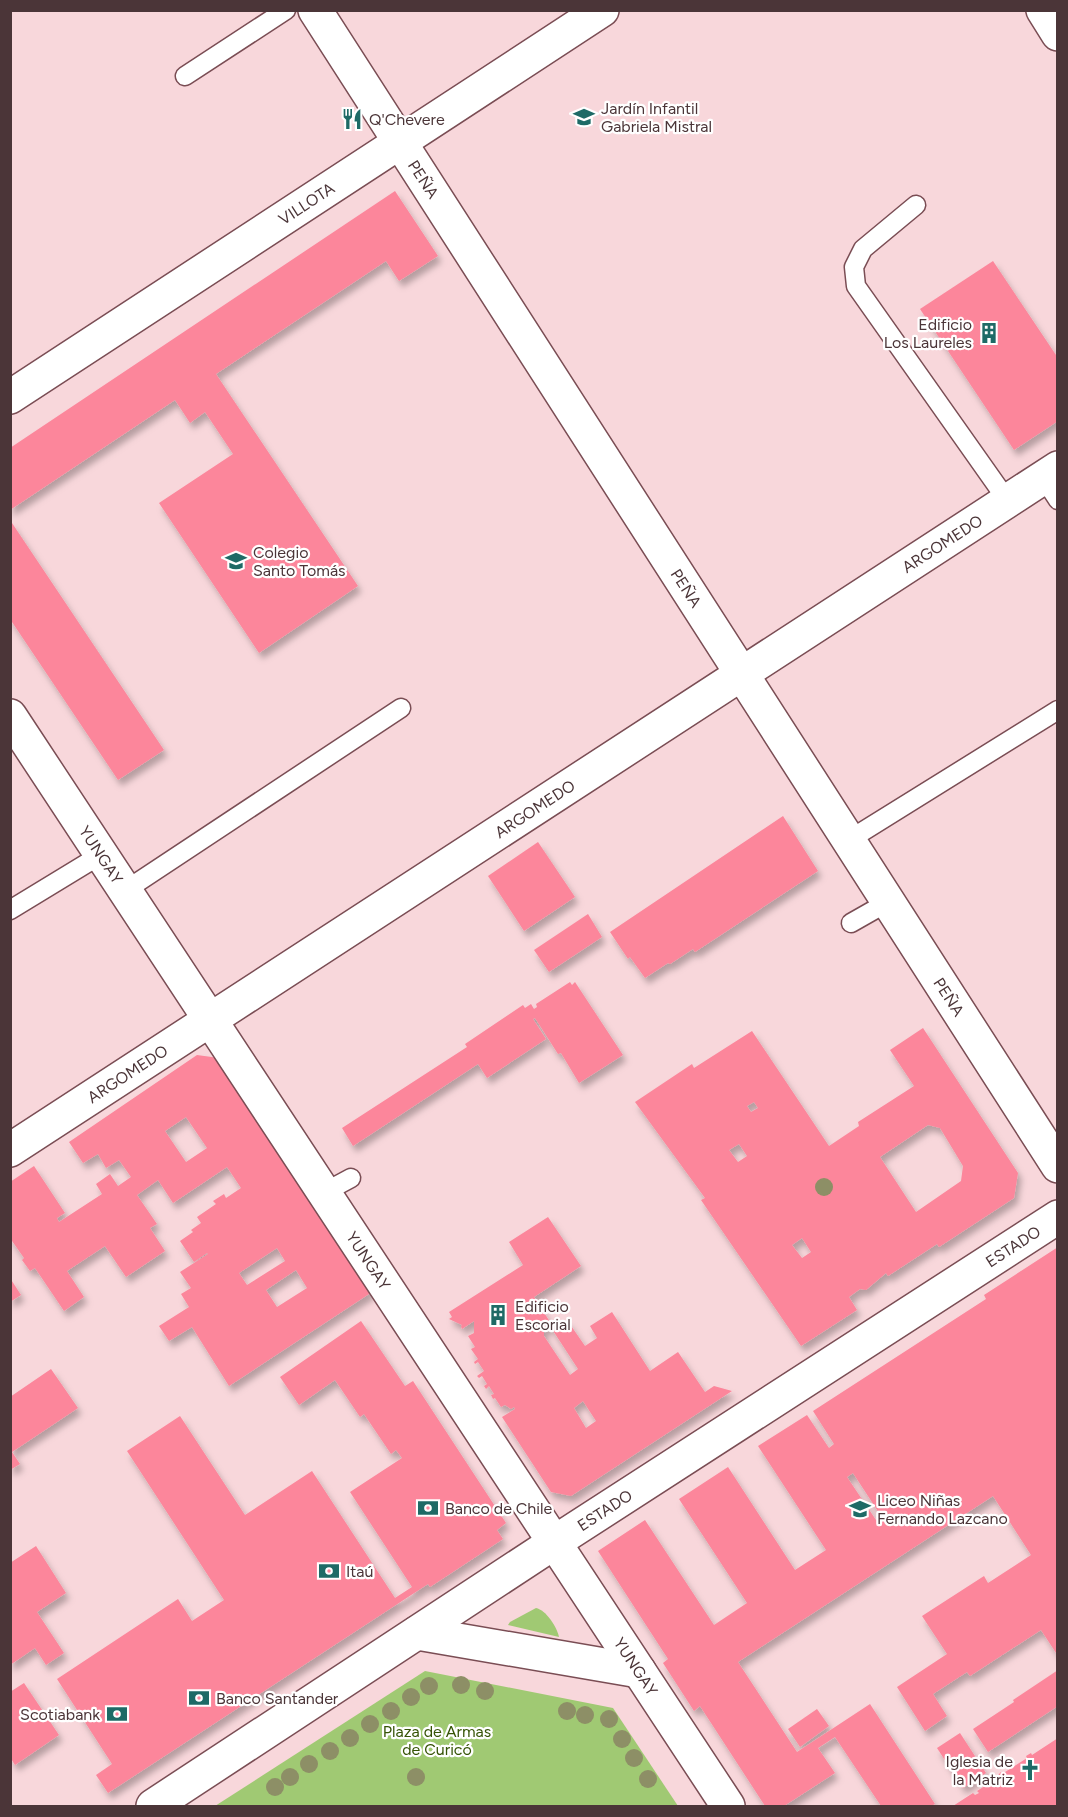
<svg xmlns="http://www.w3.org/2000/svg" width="1068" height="1817" font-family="Figtree,sans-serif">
<defs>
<filter id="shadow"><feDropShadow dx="3.5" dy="6" stdDeviation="3" flood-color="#0004"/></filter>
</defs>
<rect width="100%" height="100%" fill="#f8d7db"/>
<!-- green -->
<g fill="#a0c973">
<path d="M 536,1608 C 546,1610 557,1627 559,1637 L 508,1625 L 510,1622 Z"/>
<polygon points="425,1671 613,1708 678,1806 215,1806"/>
</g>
<!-- building -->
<g fill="#fc869b" fill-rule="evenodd" filter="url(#shadow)">
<polygon points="395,191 438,256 399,281 386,261 216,374 358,586 259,653 159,503 233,454 205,412 190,423 175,400 10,510 10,448"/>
<polygon points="993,261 1058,358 1058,421 1014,450 920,309"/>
<polygon points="10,520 164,750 118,780 10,619"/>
<polygon points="783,816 818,871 695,952 693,949 670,964 668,963 645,978 630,957 628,959 610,932"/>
<polygon points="538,842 575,897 524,931 488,876"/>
<polygon points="588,914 602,937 549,972 534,950"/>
<polygon points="570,982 572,985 575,982 623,1055 579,1083 561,1053 558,1054 535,1018 533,1019 546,1039 487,1078 478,1064 353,1146 342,1128 467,1047 465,1044 523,1005 525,1008 531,1004 534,1009 537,1007 536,1004"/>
<path d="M 923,1028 L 1018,1173 L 1014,1198 L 939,1247 L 937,1244 L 888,1276 L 886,1273 L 866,1290 L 860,1289 L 849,1297 L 857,1310 L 801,1346 L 701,1200 L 705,1198 L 635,1102 L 692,1064 L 694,1068 L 752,1031 L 829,1146 L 859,1126 L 858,1122 L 914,1086 L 890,1050 ZM 754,1102 L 758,1108 L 751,1112 L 747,1106 ZM 928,1125 L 940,1128 L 963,1166 L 961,1181 L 916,1212 L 880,1157 ZM 739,1144 L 747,1156 L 738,1162 L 729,1150 ZM 802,1238 L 811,1252 L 802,1258 L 792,1245 Z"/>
<path d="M 197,1055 L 219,1058 L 306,1191 L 304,1193 L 334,1238 L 336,1237 L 372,1292 L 229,1386 L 192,1327 L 169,1341 L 159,1326 L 189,1307 L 181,1294 L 191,1288 L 180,1272 L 208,1254 L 207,1253 L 194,1262 L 180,1241 L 193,1232 L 191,1230 L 201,1223 L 197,1217 L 216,1204 L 213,1201 L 224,1194 L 226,1198 L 241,1188 L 227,1167 L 173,1203 L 158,1180 L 137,1195 L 157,1224 L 150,1228 L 165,1251 L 126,1277 L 105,1246 L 67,1271 L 84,1297 L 64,1311 L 35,1268 L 30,1271 L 22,1260 L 24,1258 L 10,1238 L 10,1182 L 34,1166 L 65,1213 L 57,1218 L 59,1222 L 102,1194 L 96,1184 L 110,1174 L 118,1186 L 131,1177 L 119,1160 L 106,1168 L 98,1154 L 83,1163 L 69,1142 ZM 186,1117 L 207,1148 L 186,1162 L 165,1131 ZM 277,1248 L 285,1261 L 247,1285 L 239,1273 ZM 296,1270 L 307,1288 L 277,1307 L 266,1290 Z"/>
<path d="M 548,1217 L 581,1266 L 534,1297 L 552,1325 L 556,1323 L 558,1326 L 567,1320 L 585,1346 L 597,1338 L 590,1326 L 612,1312 L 650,1371 L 678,1352 L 705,1392 L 714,1386 L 732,1391 L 571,1496 L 551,1492 L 502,1417 L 515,1409 L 514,1407 L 511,1409 L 505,1405 L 501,1407 L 495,1398 L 493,1399 L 491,1395 L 494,1394 L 489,1386 L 486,1389 L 484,1386 L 487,1384 L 482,1376 L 479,1378 L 477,1376 L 484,1371 L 478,1362 L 475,1364 L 474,1362 L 478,1359 L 471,1349 L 475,1347 L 468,1336 L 474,1333 L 474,1321 L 462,1329 L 461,1326 L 462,1325 L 449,1319 L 452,1317 L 449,1312 L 523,1265 L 509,1242 ZM 550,1326 L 578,1369 L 570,1375 L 544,1336 L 544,1330 ZM 583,1401 L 596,1421 L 586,1428 L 574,1408 Z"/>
<path d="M 1058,1247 L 1058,1656 L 1041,1630 L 970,1676 L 967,1672 L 933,1694 L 947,1716 L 925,1731 L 897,1687 L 947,1654 L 922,1616 L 984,1576 L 988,1583 L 1031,1555 L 993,1496 L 738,1662 L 797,1752 L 870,1704 L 935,1804 L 931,1806 L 881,1806 L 835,1737 L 818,1748 L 835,1773 L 784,1806 L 765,1806 L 700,1706 L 694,1711 L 663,1663 L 668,1659 L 598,1551 L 645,1520 L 714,1625 L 747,1603 L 679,1499 L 728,1467 L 795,1570 L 826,1550 L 758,1446 L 807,1415 L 829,1448 L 834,1444 L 813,1411 L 986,1299 L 984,1295 ZM 853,1473 L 881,1516 L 876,1520 L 847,1477 Z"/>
<polygon points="10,1278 21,1295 10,1302"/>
<polygon points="361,1321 405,1386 413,1381 506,1523 497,1530 503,1539 430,1587 428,1584 108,1793 96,1775 112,1764 57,1679 178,1599 192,1621 224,1600 127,1451 180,1416 245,1515 312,1471 395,1598 412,1587 350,1492 402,1458 396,1450 391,1454 364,1414 360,1417 335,1380 299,1405 280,1377"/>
<polygon points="51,1369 78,1408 12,1452 20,1464 10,1470 10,1397"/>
<polygon points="36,1546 66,1593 37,1612 64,1653 46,1665 35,1648 10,1665 10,1563"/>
<polygon points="1058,1670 1058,1706 988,1752 973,1729 1014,1702 1013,1700"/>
<polygon points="24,1683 59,1735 15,1765 10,1757 10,1692"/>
<polygon points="817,1709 829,1726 800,1747 788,1729"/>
<polygon points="960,1733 986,1773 963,1788 937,1748"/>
<polygon points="1058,1738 1058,1806 953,1806 973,1793 975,1795 979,1793 977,1791 999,1777 998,1775 1001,1772 1002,1774 1027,1758 1026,1756 1031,1753 1032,1755"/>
</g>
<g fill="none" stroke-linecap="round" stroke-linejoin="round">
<defs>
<g id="service">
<polyline points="185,76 286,10"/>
<polyline points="916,205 863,249 854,267 856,286 1007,500"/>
<polyline points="1043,477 1058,500"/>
<polyline points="849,840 1058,710"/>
<polyline points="126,890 401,708"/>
<polyline points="10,910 102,854"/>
<polyline points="851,923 888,902"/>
<polyline points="325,1192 351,1178"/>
</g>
<g id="minor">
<path id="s1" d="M 10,397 L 602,10"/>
</g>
<g id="tertiary">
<path id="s2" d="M 315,10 L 1058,1166"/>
<polyline points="1043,10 1058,34"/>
<path id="s3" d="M 10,716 L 728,1806"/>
<path id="s4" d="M 10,1150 L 1058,468"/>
<polyline points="417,1633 639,1671"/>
<path id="s5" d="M 153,1806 L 555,1542 L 1058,1217"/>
</g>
</defs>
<!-- service casing -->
<use href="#service" stroke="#7a4d54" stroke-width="21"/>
<!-- minor casing -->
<use href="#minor" stroke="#7a4d54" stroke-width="36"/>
<!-- tertiary casing -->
<use href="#tertiary" stroke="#7a4d54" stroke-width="36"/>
<!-- service -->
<use href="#service" stroke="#fff" stroke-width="18"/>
<!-- minor -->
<use href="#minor" stroke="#fff" stroke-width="33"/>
<!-- tertiary -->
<use href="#tertiary" stroke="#fff" stroke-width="33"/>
</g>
<!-- trees -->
<g fill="#8d8f66">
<circle cx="824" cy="1187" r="9"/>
<circle cx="461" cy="1685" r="9"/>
<circle cx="429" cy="1686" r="9"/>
<circle cx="485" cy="1691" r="9"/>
<circle cx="411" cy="1697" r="9"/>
<circle cx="391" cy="1711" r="9"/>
<circle cx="567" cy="1711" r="9"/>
<circle cx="585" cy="1715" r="9"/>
<circle cx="609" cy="1719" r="9"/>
<circle cx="370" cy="1724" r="9"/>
<circle cx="350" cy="1738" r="9"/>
<circle cx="622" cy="1739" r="9"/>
<circle cx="330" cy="1751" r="9"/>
<circle cx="634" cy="1758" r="9"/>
<circle cx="309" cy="1764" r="9"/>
<circle cx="290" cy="1777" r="9"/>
<circle cx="416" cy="1777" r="9"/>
<circle cx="648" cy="1779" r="9"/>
<circle cx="275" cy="1787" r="9"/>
</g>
<!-- icons -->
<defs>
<symbol id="school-bare" viewBox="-9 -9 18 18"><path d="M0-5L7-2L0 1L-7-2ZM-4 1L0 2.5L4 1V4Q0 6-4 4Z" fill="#1e6a66" stroke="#fff" stroke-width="2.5" paint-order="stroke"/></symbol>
<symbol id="restaurant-bare" viewBox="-9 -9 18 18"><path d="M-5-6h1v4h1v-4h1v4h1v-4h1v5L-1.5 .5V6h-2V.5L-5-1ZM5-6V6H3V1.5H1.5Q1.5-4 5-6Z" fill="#1e6a66" stroke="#fff" stroke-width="2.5" paint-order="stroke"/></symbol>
<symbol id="building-bare" viewBox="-9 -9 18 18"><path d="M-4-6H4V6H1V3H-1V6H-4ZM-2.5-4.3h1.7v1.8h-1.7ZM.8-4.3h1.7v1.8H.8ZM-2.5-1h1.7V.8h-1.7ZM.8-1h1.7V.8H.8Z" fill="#1e6a66" stroke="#fff" stroke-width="2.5" paint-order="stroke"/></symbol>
<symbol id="bank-bare" viewBox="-9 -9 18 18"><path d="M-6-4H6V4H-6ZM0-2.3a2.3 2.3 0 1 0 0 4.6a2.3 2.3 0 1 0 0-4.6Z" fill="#1e6a66" stroke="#fff" stroke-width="2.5" paint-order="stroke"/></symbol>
<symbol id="church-bare" viewBox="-9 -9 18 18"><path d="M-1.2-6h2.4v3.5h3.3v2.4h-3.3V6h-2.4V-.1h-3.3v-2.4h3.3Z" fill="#1e6a66" stroke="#fff" stroke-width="2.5" paint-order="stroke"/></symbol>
</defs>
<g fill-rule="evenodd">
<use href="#school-bare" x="569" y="102" width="30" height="30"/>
<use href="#restaurant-bare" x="337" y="104" width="30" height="30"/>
<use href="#building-bare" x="974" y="318" width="30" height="30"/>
<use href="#school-bare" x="221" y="546" width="30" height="30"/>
<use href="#building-bare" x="483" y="1300" width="30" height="30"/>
<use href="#bank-bare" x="413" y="1493" width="30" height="30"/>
<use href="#school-bare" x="845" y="1494" width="30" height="30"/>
<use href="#bank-bare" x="314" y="1556" width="30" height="30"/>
<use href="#bank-bare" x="184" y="1683" width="30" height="30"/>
<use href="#bank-bare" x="102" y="1699" width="30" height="30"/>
<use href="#church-bare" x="1015" y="1755" width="30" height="30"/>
</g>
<g text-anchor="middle" stroke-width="4.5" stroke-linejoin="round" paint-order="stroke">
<!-- poi labels -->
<g font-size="16" fill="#4b3538" stroke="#fff" text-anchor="start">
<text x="601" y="114">Jardín Infantil<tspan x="601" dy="18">Gabriela Mistral</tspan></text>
<text x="369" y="125">Q'Chevere</text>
<text x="972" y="330" text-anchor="end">Edificio<tspan x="972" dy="18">Los Laureles</tspan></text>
<text x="253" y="558">Colegio<tspan x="253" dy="18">Santo Tomás</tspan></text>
<text x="515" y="1312">Edificio<tspan x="515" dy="18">Escorial</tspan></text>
<text x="877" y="1506">Liceo Niñas<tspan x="877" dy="18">Fernando Lazcano</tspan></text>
<text x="445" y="1514">Banco de Chile</text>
<text x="346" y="1577">Itaú</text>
<text x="216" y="1704">Banco Santander</text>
<text x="100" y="1720" text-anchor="end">Scotiabank</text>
<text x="1013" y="1767" text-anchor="end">Iglesia de<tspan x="1013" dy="18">la Matriz</tspan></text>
</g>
<!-- street labels -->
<g font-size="16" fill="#4b3538" stroke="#fff">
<text dy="6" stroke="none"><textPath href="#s2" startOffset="201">PEÑA</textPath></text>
<text dy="6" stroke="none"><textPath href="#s1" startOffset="354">VILLOTA</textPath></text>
<text dy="6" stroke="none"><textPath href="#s4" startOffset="1112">ARGOMEDO</textPath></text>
<text dy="6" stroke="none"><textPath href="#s2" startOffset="687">PEÑA</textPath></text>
<text dy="6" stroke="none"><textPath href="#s4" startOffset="626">ARGOMEDO</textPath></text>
<text dy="6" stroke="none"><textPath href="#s3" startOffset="166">YUNGAY</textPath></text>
<text dy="6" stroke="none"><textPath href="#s2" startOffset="1173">PEÑA</textPath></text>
<text dy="6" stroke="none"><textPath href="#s4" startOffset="140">ARGOMEDO</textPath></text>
<text dy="6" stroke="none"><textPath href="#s5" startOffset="1026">ESTADO</textPath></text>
<text dy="6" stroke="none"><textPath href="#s3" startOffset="652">YUNGAY</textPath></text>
<text dy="6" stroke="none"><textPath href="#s5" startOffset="540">ESTADO</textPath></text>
<text dy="6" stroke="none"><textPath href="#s3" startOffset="1138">YUNGAY</textPath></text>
</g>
<!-- park labels -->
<g font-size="16" fill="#365406" stroke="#fff">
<text x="437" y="1737">Plaza de Armas<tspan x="437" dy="18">de Curicó</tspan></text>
</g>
</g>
<!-- border -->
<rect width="1068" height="1817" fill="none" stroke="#4b3538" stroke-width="24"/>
</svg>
